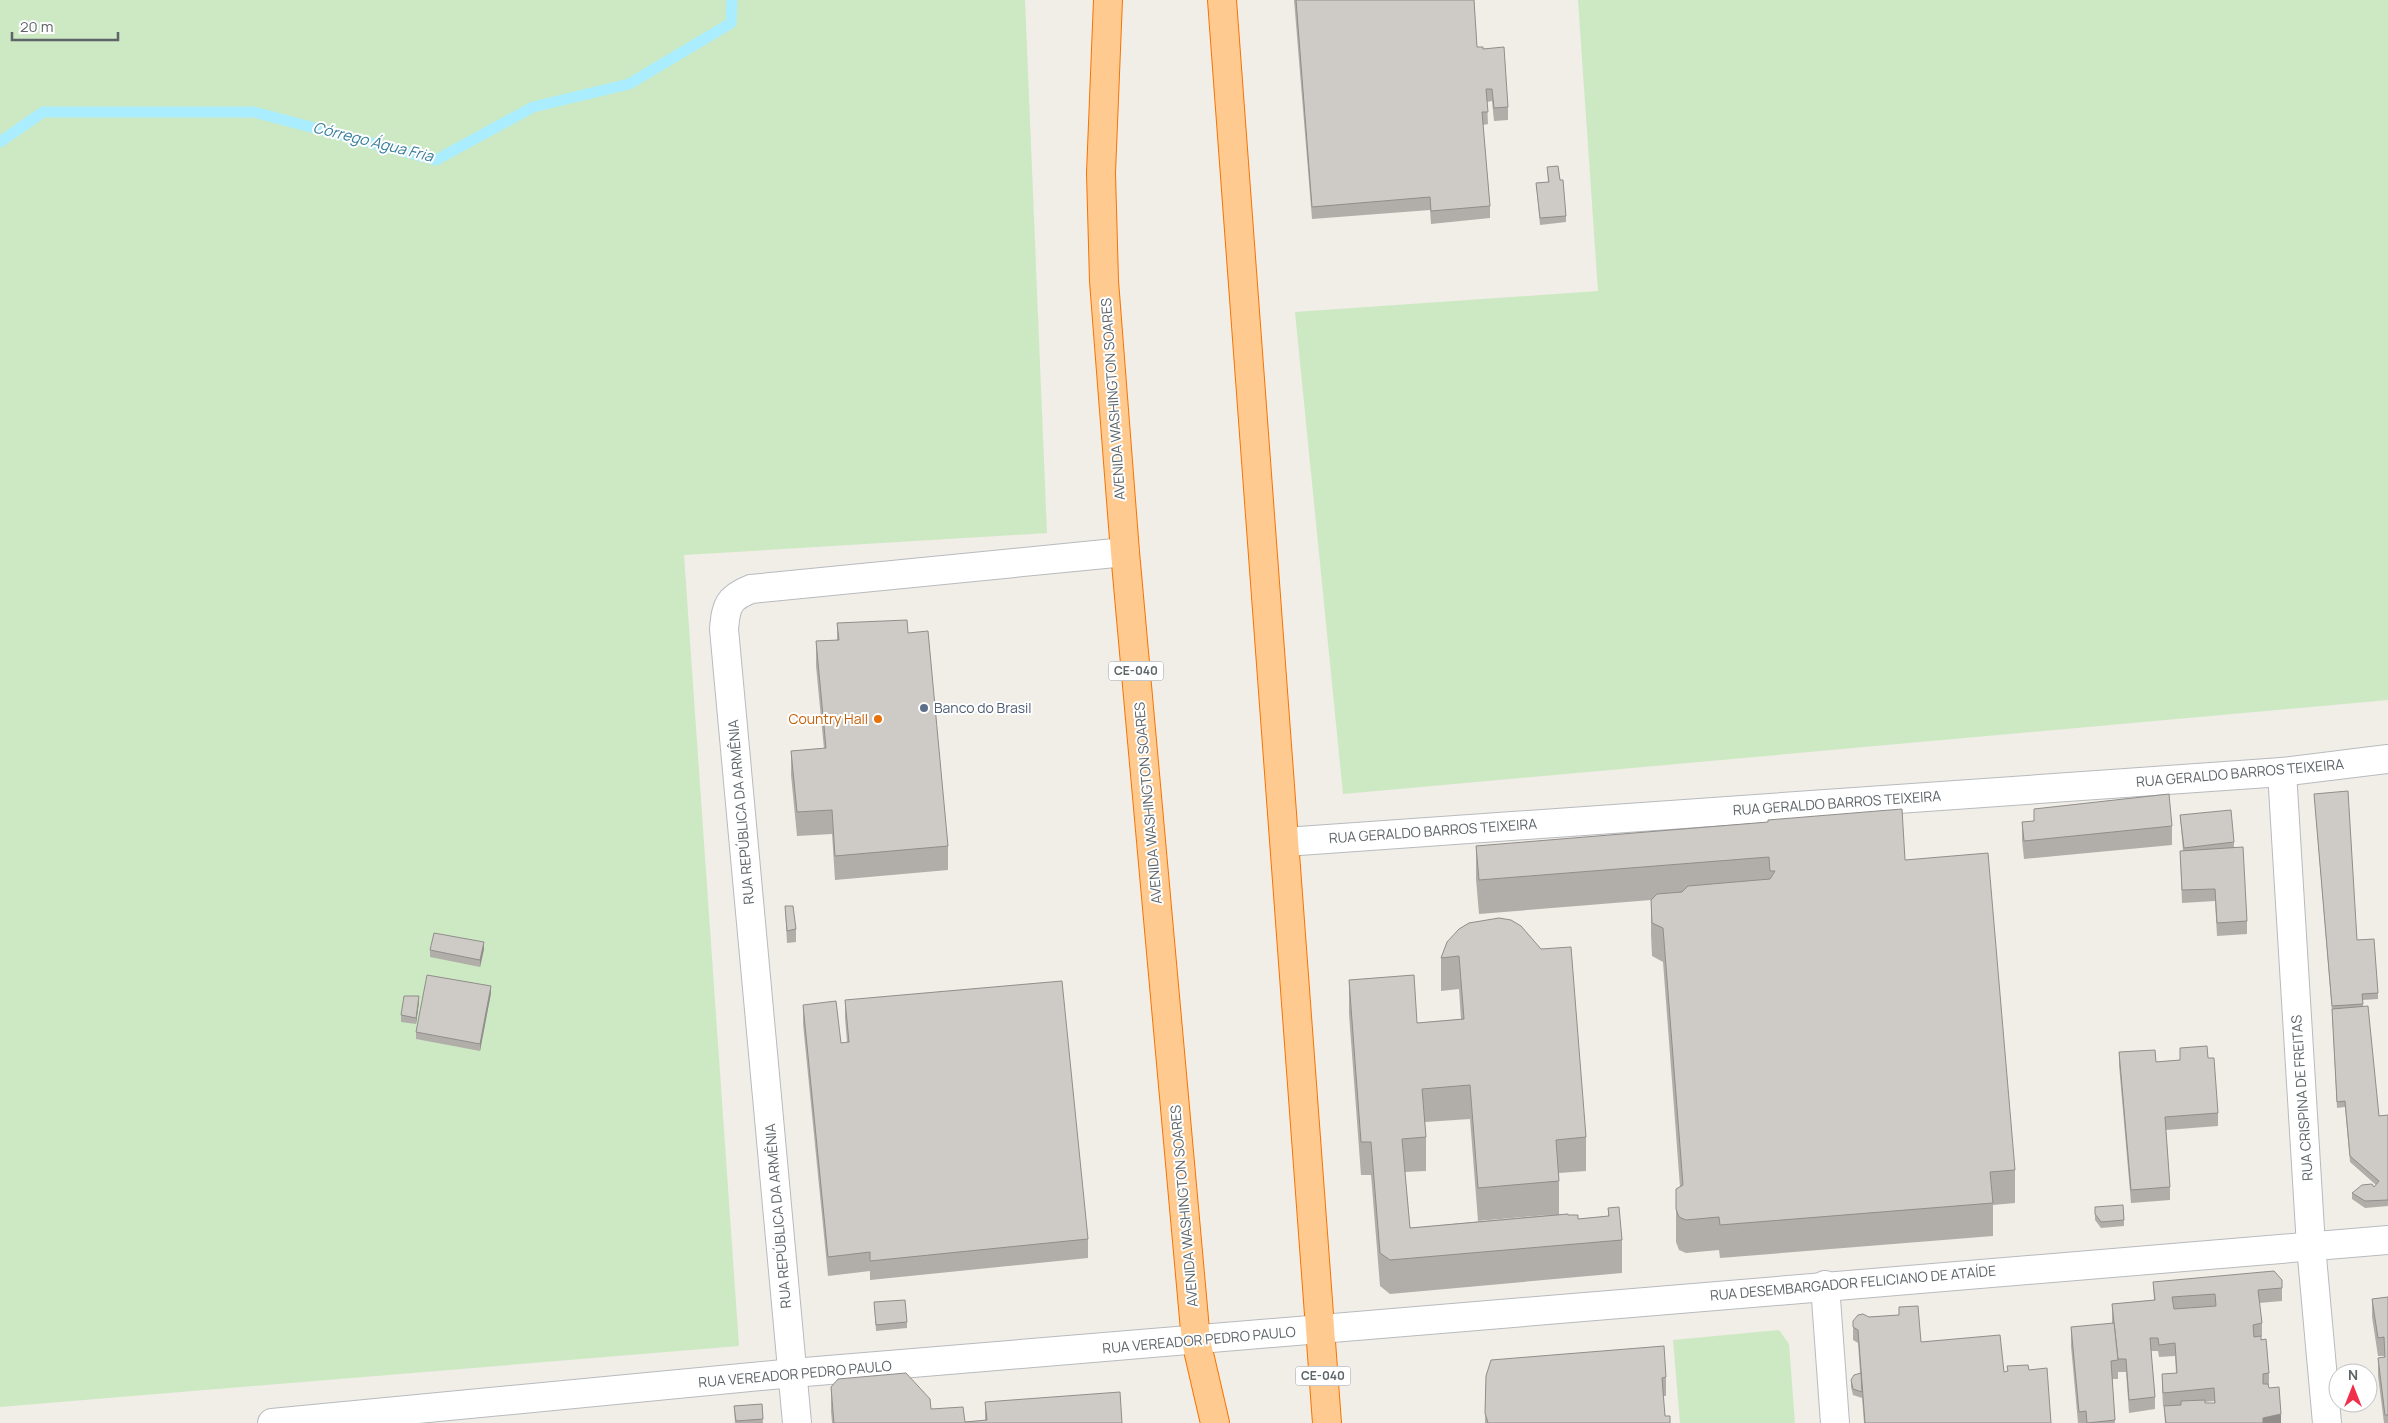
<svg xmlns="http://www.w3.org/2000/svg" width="2388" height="1423" font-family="Manrope,sans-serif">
<rect width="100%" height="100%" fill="#f1ede7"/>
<!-- green -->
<g fill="#cce9c3">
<polygon points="0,0 1025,0 1047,533 684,555 739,1346 0,1407"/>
<polygon points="1578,0 2388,0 2388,700 1343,794 1295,312 1598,291"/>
<polygon points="1779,1330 1789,1344 1795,1423 1680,1423 1673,1340"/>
</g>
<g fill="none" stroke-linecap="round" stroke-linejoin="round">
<!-- stream -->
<polyline stroke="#a9edff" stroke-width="11" points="0,142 43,112 254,112 436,160 533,107 629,84 731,23 732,0"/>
<defs>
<g id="minor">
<polyline points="2282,772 2311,1246 2327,1423"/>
<polyline points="1285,842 2282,772 2388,759"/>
<polyline points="1825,1285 1835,1423"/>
<polyline points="272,1423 793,1373 2388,1240"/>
<path d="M 797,1423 L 724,629 C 726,606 728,598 751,589 L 1125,552"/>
</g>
<g id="highway">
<polyline points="1108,0 1101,173 1104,281 1125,552 1196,1341 1215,1423"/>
<polyline points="1222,0 1327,1423"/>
</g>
</defs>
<!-- minor casing -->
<use href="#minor" stroke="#b7bbbe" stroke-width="30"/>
<!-- highway casing -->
<use href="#highway" stroke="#f87300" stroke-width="30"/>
<!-- minor -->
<use href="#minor" stroke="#fff" stroke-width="28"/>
<!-- highway -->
<use href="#highway" stroke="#ffca90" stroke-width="28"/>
</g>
<!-- wall -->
<g fill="#b1aeaa" fill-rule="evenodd">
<polygon points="1294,0 1474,0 1477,47 1483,49 1508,107 1508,120 1494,121 1492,101 1487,102 1488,124 1483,125 1490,206 1490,218 1431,224 1430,210 1312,219"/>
<polygon points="1547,167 1560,180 1566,216 1566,222 1540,225 1536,183 1548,182"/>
<polygon points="837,623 908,633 948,846 948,870 835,880 832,834 797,836 791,775 791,751 824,749 816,666 816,641 837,640"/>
<polygon points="2314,794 2357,940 2378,993 2378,999 2363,1000 2363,1006 2379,1116 2388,1115 2388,1206 2365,1208 2352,1199 2352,1193 2374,1187 2376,1185 2350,1162 2345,1107 2337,1108 2332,1012"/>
<polygon points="2034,809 2172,826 2172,845 2024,859 2022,840 2022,822 2034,821"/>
<polygon points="2180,815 2234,842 2234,848 2247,921 2247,934 2217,936 2215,901 2182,903 2180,851 2183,851"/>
<polygon points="1476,846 1905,860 2015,1170 2015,1203 1993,1205 1993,1236 1720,1258 1719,1250 1686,1253 1679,1250 1676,1242 1676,1189 1680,1187 1663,962 1652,956 1651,934 1651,900 1479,914 1476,879"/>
<polygon points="785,906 796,929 796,942 787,943"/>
<path d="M 1459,929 L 1586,1137 L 1586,1171 L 1559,1173 L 1559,1214 L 1568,1215 L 1578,1219 L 1608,1216 L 1608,1208 L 1622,1240 L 1622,1273 L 1390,1294 L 1380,1286 L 1371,1175 L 1361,1175 L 1349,1014 L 1349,980 L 1417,1023 L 1461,1019 L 1459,989 L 1441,991 L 1441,958 ZM 1470,1119 L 1478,1221 L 1559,1214 L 1410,1228 L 1405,1172 L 1426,1171 L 1426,1137 L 1425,1122 Z"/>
<polygon points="484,949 480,967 430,957 430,950"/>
<polygon points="491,993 480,1051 416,1039 416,1032"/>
<polygon points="845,1000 1088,1239 1088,1258 870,1280 870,1271 828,1276 803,1024 803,1005 841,1043 847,1042 845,1018"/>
<polygon points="419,1002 416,1024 401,1022 401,1015"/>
<polygon points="2180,1048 2208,1058 2218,1113 2218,1126 2166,1130 2170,1187 2170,1200 2131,1203 2119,1065 2119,1052 2156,1062 2180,1060"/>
<polygon points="2095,1207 2124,1220 2124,1226 2101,1228 2095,1220"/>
<path d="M 2153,1282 L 2282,1288 L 2282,1301 L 2259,1303 L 2262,1323 L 2262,1336 L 2257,1337 L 2261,1340 L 2269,1373 L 2269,1386 L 2268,1386 L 2281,1423 L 2165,1423 L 2164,1406 L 2163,1406 L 2162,1387 L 2162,1374 L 2176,1373 L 2175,1356 L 2159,1357 L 2158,1351 L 2151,1351 L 2155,1397 L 2155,1409 L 2129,1413 L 2126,1372 L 2118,1372 L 2118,1379 L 2112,1379 L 2115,1423 L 2078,1423 L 2071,1346 L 2071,1327 L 2112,1324 L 2112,1304 L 2154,1300 ZM 2214,1401 L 2214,1403 L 2205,1403 L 2205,1402 Z"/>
<polygon points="2388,1297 2388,1423 2384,1423 2378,1376 2378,1358 2384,1357 2384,1356 2378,1356 2372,1317 2372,1299"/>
<polygon points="874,1302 907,1322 907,1328 876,1331"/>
<polygon points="1899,1307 1921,1342 2004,1372 2007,1371 2007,1366 2029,1370 2051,1423 1864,1423 1862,1397 1862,1398 1853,1395 1851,1387 1851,1380 1860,1373 1858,1343 1853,1340 1853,1321 1869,1317 1899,1315"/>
<polygon points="1486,1376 1666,1377 1666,1396 1663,1396 1665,1416 1670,1423 1485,1423"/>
<polygon points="831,1387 931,1409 965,1422 985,1420 985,1402 1122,1423 832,1423 831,1411"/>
<polygon points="762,1404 763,1423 735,1423 734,1406"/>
</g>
<!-- shaded-wall -->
<g fill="#908d8b">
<polygon points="484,942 484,949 480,967 480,960"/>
<polygon points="491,986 491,993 480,1051 480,1044"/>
<polygon points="419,996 419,1002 416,1024 416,1018"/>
<polygon points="2281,1414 2281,1423 2263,1423 2263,1418"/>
</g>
<!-- building -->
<g fill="#cecac6" stroke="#908d8b" fill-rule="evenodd">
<polygon points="1296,0 1474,0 1477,47 1483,47 1483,49 1504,47 1508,107 1494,108 1492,89 1486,89 1488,112 1482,112 1490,206 1431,211 1430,197 1312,207"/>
<polygon points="1558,166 1560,180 1563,180 1566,216 1540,218 1536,183 1549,182 1547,167"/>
<polygon points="907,620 908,633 928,631 948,846 835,856 832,810 797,812 791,751 826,748 816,641 839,640 837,623"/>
<polygon points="2348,791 2357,940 2374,939 2378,993 2362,994 2363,1004 2332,1006 2314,794"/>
<polygon points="2169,794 2172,826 2024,841 2022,822 2034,821 2034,809"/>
<polygon points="1902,809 1905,860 1988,853 2015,1170 1990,1172 1993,1203 1720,1225 1719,1217 1686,1220 1679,1217 1676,1209 1676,1189 1683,1185 1663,928 1652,923 1651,900 1657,894 1682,892 1688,886 1770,879 1775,871 1770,871 1769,857 1479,880 1476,846 1768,822 1768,820"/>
<polygon points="2231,810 2234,842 2184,848 2180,815"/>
<polygon points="2243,847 2247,921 2217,923 2215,889 2182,890 2180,851"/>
<polygon points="785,906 793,906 796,929 787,931"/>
<polygon points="1499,918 1511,920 1521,926 1541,949 1571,947 1586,1137 1556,1140 1559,1181 1478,1188 1470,1085 1422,1089 1426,1137 1402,1139 1410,1228 1568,1214 1568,1215 1578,1215 1578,1219 1609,1216 1608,1208 1619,1207 1622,1240 1390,1260 1380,1253 1371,1142 1361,1142 1349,980 1414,975 1417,1023 1464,1019 1459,956 1441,958 1447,942 1459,929 1469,923"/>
<polygon points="434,933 484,942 480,960 430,950"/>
<polygon points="427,975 491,986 480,1044 416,1032"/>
<polygon points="1062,981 1088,1239 870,1261 870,1252 828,1257 803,1005 836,1001 841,1043 849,1042 845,1000"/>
<polygon points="404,996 419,996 416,1018 401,1015"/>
<polygon points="2368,1006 2379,1116 2388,1115 2388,1200 2365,1201 2352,1193 2362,1185 2372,1184 2374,1187 2379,1181 2350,1156 2345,1101 2337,1102 2332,1009"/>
<polygon points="2207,1046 2208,1058 2214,1058 2218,1113 2165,1117 2170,1187 2131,1190 2119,1052 2155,1050 2156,1062 2180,1060 2180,1048"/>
<polygon points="2123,1205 2124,1220 2101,1222 2095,1214 2095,1207"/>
<path d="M 2274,1271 L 2282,1280 L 2282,1288 L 2258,1290 L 2262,1323 L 2253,1325 L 2254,1337 L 2261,1336 L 2261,1340 L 2266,1339 L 2269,1373 L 2263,1374 L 2263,1384 L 2268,1384 L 2269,1388 L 2279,1387 L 2281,1414 L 2263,1418 L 2263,1423 L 2166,1423 L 2164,1406 L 2181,1405 L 2181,1401 L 2205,1400 L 2205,1403 L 2215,1403 L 2214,1388 L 2163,1393 L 2162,1374 L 2177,1373 L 2175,1343 L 2159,1345 L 2158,1338 L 2150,1338 L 2155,1397 L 2129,1400 L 2126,1359 L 2118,1359 L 2112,1304 L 2155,1300 L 2153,1282 ZM 2215,1294 L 2216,1306 L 2174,1309 L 2172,1297 Z"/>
<polygon points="2388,1297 2388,1415 2385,1415 2378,1358 2385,1357 2384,1337 2378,1338 2372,1299"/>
<polygon points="905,1300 907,1322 876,1325 874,1302"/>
<polygon points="1918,1306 1921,1342 2000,1335 2004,1372 2008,1371 2007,1366 2028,1365 2029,1370 2047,1368 2051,1423 1865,1423 1858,1330 1853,1327 1853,1321 1858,1315 1863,1314 1869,1317 1899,1315 1899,1307"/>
<polygon points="2114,1323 2118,1360 2111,1361 2115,1420 2087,1423 2086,1411 2079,1412 2071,1327"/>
<polygon points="1664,1346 1666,1377 1662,1378 1665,1416 1670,1416 1670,1423 1488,1423 1485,1413 1486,1376 1491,1360"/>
<polygon points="906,1373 930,1399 931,1409 963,1407 965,1422 987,1420 985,1402 1120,1392 1122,1423 834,1423 831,1387 838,1379"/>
<polygon points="1861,1373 1862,1392 1853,1389 1851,1380 1854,1375"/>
<polygon points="762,1404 763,1419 736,1421 734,1406"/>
</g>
<!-- markers -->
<circle fill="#5c6f8a" stroke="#fff" stroke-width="2" cx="924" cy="708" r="5"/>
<circle fill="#e8710a" stroke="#fff" stroke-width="2" cx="878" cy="719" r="5"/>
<g text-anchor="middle" stroke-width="4" stroke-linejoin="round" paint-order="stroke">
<!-- shield labels -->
<g fill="#fff" stroke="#8e9395" stroke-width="1">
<rect x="1108.5" y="661.5" width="55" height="19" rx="4"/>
<rect x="1295.5" y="1366.5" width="55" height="19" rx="4"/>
</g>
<g font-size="12" font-weight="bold" fill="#5e6568">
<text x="1136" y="675">CE-040</text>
<text x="1323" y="1380">CE-040</text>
</g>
<!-- street labels -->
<g font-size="14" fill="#5e6568" stroke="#fff">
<text transform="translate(1113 399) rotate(-94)" y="5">AVENIDA WASHINGTON SOARES</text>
<text transform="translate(2240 773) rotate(-5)" y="5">RUA GERALDO BARROS TEIXEIRA</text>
<text transform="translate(1148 803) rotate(-95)" y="5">AVENIDA WASHINGTON SOARES</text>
<text transform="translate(1837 803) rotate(-4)" y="5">RUA GERALDO BARROS TEIXEIRA</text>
<text transform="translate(741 812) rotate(-95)" y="5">RUA REPÚBLICA DA ARMÊNIA</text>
<text transform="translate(1433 831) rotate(-4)" y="5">RUA GERALDO BARROS TEIXEIRA</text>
<text transform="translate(2302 1098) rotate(-94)" y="5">RUA CRISPINA DE FREITAS</text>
<text transform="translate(1184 1206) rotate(-95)" y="5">AVENIDA WASHINGTON SOARES</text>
<text transform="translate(778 1216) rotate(-95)" y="5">RUA REPÚBLICA DA ARMÊNIA</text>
<text transform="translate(1853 1283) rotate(-5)" y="5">RUA DESEMBARGADOR FELICIANO DE ATAÍDE</text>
<text transform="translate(1199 1340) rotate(-5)" y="5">RUA VEREADOR PEDRO PAULO</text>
<text transform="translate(795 1374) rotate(-5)" y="5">RUA VEREADOR PEDRO PAULO</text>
</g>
<!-- service labels -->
<g font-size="14" fill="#4e5e75" stroke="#fff" text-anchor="start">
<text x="934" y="713">Banco do Brasil</text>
</g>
<!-- food labels -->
<g font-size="14" fill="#c56008" stroke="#fff" text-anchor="end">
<text x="868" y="724">Country Hall</text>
</g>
<!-- water labels -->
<g font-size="15" font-style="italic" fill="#387e9b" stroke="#fff">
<text transform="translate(373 142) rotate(14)" y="5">Córrego Água Fria</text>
</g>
</g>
<!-- north arrow -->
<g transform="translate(2353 1388)"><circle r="24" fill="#ffffff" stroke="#bfc1c3"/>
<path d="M0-4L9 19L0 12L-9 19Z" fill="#ef2f4b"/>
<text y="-8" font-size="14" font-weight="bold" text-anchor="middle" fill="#5e6568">N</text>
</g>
<!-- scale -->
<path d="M12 32v8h106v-8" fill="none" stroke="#5e6568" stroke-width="2.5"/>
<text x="20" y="32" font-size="15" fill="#5e6568" stroke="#ffffff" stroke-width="4" paint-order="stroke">20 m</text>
</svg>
